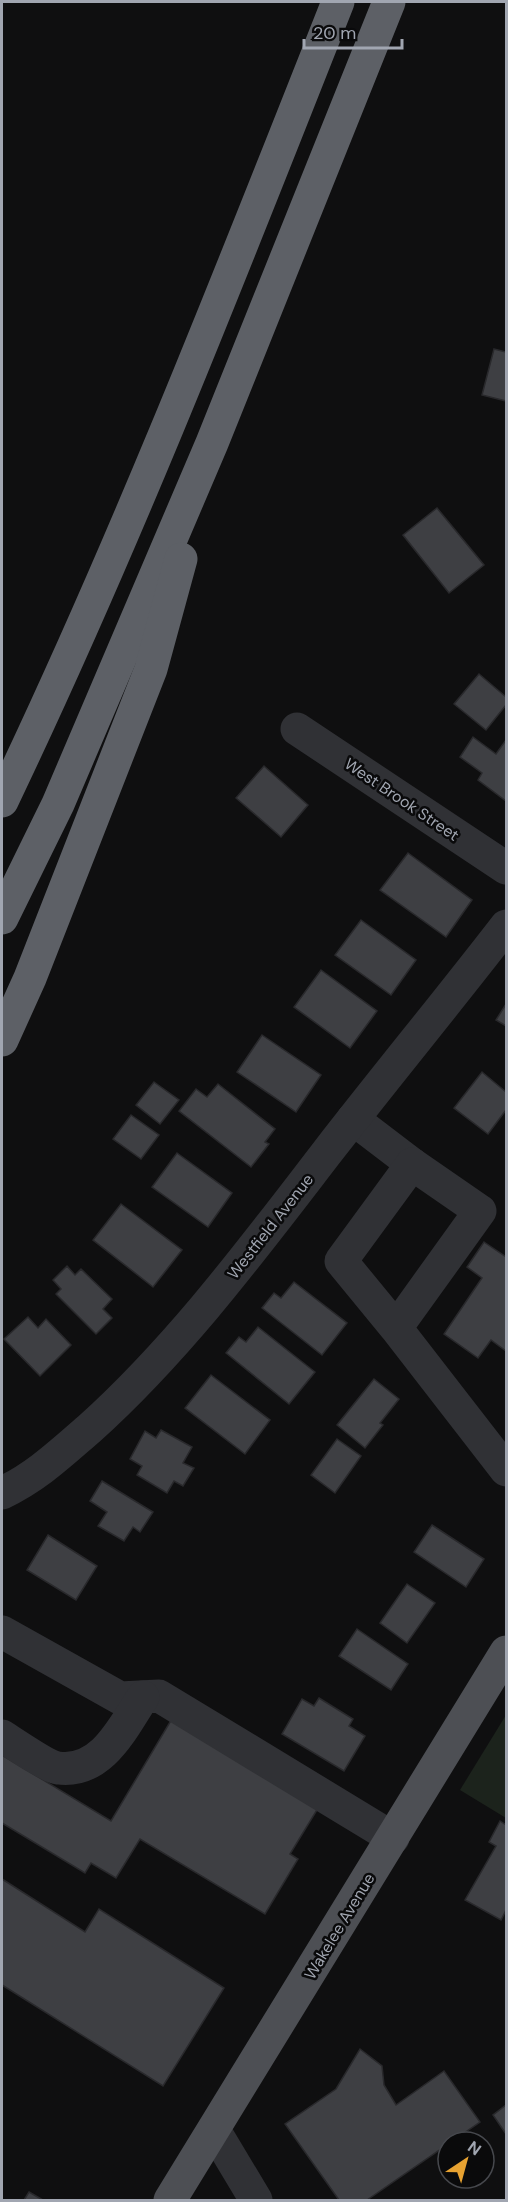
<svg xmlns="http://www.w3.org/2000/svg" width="508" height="2202" font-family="'DM Sans',sans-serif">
<rect width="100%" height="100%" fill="#0f0f10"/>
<!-- green -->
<polygon fill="#1c231c" points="506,1715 506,1818 460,1790"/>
<!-- building -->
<g fill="#3e3f43" stroke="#29292c" stroke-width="1.5">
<polygon points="494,349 506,352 506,401 482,395"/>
<polygon points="437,508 484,565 449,593 403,535"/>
<polygon points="479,674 506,697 506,705 486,730 454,704"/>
<polygon points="473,737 496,754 506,740 506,801 478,780 482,773 460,757"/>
<polygon points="264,766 308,805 281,837 236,798"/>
<polygon points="408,853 472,900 446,937 380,890"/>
<polygon points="361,920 416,960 391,995 335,955"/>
<polygon points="321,970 377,1011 350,1048 294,1007"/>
<polygon points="506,1004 506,1026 496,1020"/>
<polygon points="262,1035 321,1075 296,1112 237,1072"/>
<polygon points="482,1072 506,1092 506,1110 488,1134 454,1108"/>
<polygon points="154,1082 179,1100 160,1124 136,1105"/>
<polygon points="218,1084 275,1129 265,1142 269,1144 251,1167 179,1111 196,1089 207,1097"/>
<polygon points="131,1115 159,1135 141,1159 113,1139"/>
<polygon points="177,1153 232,1193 208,1227 152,1187"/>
<polygon points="121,1204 182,1250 153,1287 93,1240"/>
<polygon points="484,1242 506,1257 506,1351 491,1340 478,1358 444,1334 482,1278 467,1267"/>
<polygon points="67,1266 75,1275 81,1269 112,1299 103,1309 112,1318 96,1334 56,1294 61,1289 53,1280"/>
<polygon points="294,1282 347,1323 322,1355 262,1308 274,1293 281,1298"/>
<polygon points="28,1317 38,1328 46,1319 71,1345 40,1376 4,1339"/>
<polygon points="258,1327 315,1372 289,1404 226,1353 239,1337 246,1342"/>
<polygon points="211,1375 270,1420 245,1454 185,1408"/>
<polygon points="374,1379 399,1399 380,1423 383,1425 365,1448 337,1425"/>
<polygon points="161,1430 192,1447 183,1463 194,1468 183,1486 174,1481 167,1493 137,1475 142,1466 130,1459 145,1431 156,1438"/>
<polygon points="337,1439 361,1456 335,1493 311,1475"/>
<polygon points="102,1481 153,1512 140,1532 133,1527 124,1541 98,1526 107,1512 90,1501"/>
<polygon points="432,1525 484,1559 466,1587 414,1552"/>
<polygon points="48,1535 97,1566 76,1600 27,1570"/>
<polygon points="407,1584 435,1603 407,1643 380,1623"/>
<polygon points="357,1629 408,1664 391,1690 339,1656"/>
<polygon points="319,1698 353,1719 349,1726 365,1736 344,1771 282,1734 302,1699 314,1706"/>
<polygon points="173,1717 320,1805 290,1854 298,1859 265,1914 140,1839 116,1878 91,1863 85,1873 2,1823 2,1755 111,1821"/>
<polygon points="500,1821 506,1825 506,1910 501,1920 465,1900 496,1846 489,1842"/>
<polygon points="2,1879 85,1932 99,1909 224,1988 163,2086 2,1985"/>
<polygon points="360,2049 382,2066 384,2085 396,2105 444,2071 480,2122 451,2142 448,2142 448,2144 367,2200 339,2200 285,2124 336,2089"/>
<polygon points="506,2105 506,2134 493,2115"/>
<polygon points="29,2192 43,2200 24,2200"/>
</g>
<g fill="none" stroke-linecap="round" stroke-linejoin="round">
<!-- minor -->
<g stroke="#303135" stroke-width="33">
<polyline points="297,729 506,868"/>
<polyline points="353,1119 412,1164"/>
<polyline points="396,1328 480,1211 412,1164 341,1261 396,1328 506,1470"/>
<path d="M 2,1493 C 36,1477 60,1454 89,1429 C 180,1347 254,1247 328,1151 C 387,1075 448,1001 506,926"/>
<polyline points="2,1632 120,1698 159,1696 393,1838"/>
<path d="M 2,1736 C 13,1743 48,1767 58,1768 C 102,1774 123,1727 143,1697"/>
<polyline points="214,2130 256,2200"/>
</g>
<!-- major -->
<polyline stroke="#4d4f54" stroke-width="33" points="170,2200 506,1652"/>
<!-- highway -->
<g stroke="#5d6066" stroke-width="33">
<path d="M 2,801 C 127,540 232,270 338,2"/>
<polyline points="2,918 58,804 212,443 389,2"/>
<polyline points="2,1040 30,978 151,669 181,559"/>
</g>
</g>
<g text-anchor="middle" stroke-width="5" stroke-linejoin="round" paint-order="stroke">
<!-- street labels -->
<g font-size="16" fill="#a1a6b1" stroke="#0a0a0b">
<text transform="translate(402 799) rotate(34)" y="6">West Brook Street</text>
<text transform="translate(270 1226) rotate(-52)" y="6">Westfield Avenue</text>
<text transform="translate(339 1926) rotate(-59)" y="6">Wakelee Avenue</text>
</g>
</g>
<!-- border -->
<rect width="508" height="2202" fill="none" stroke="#a1a6b1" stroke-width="6"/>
<!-- north arrow -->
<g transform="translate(466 2160) rotate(36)"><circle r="28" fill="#0a0a0b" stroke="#46484d" stroke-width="1.5"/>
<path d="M0-4.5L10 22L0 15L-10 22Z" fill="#e7a231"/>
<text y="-9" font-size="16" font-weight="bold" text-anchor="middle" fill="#a1a6b1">N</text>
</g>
<!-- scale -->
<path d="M304 39v9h98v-9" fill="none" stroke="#a1a6b1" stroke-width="3"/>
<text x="313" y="39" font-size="18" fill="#a1a6b1" stroke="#0a0a0b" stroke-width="4.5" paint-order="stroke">20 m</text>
</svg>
